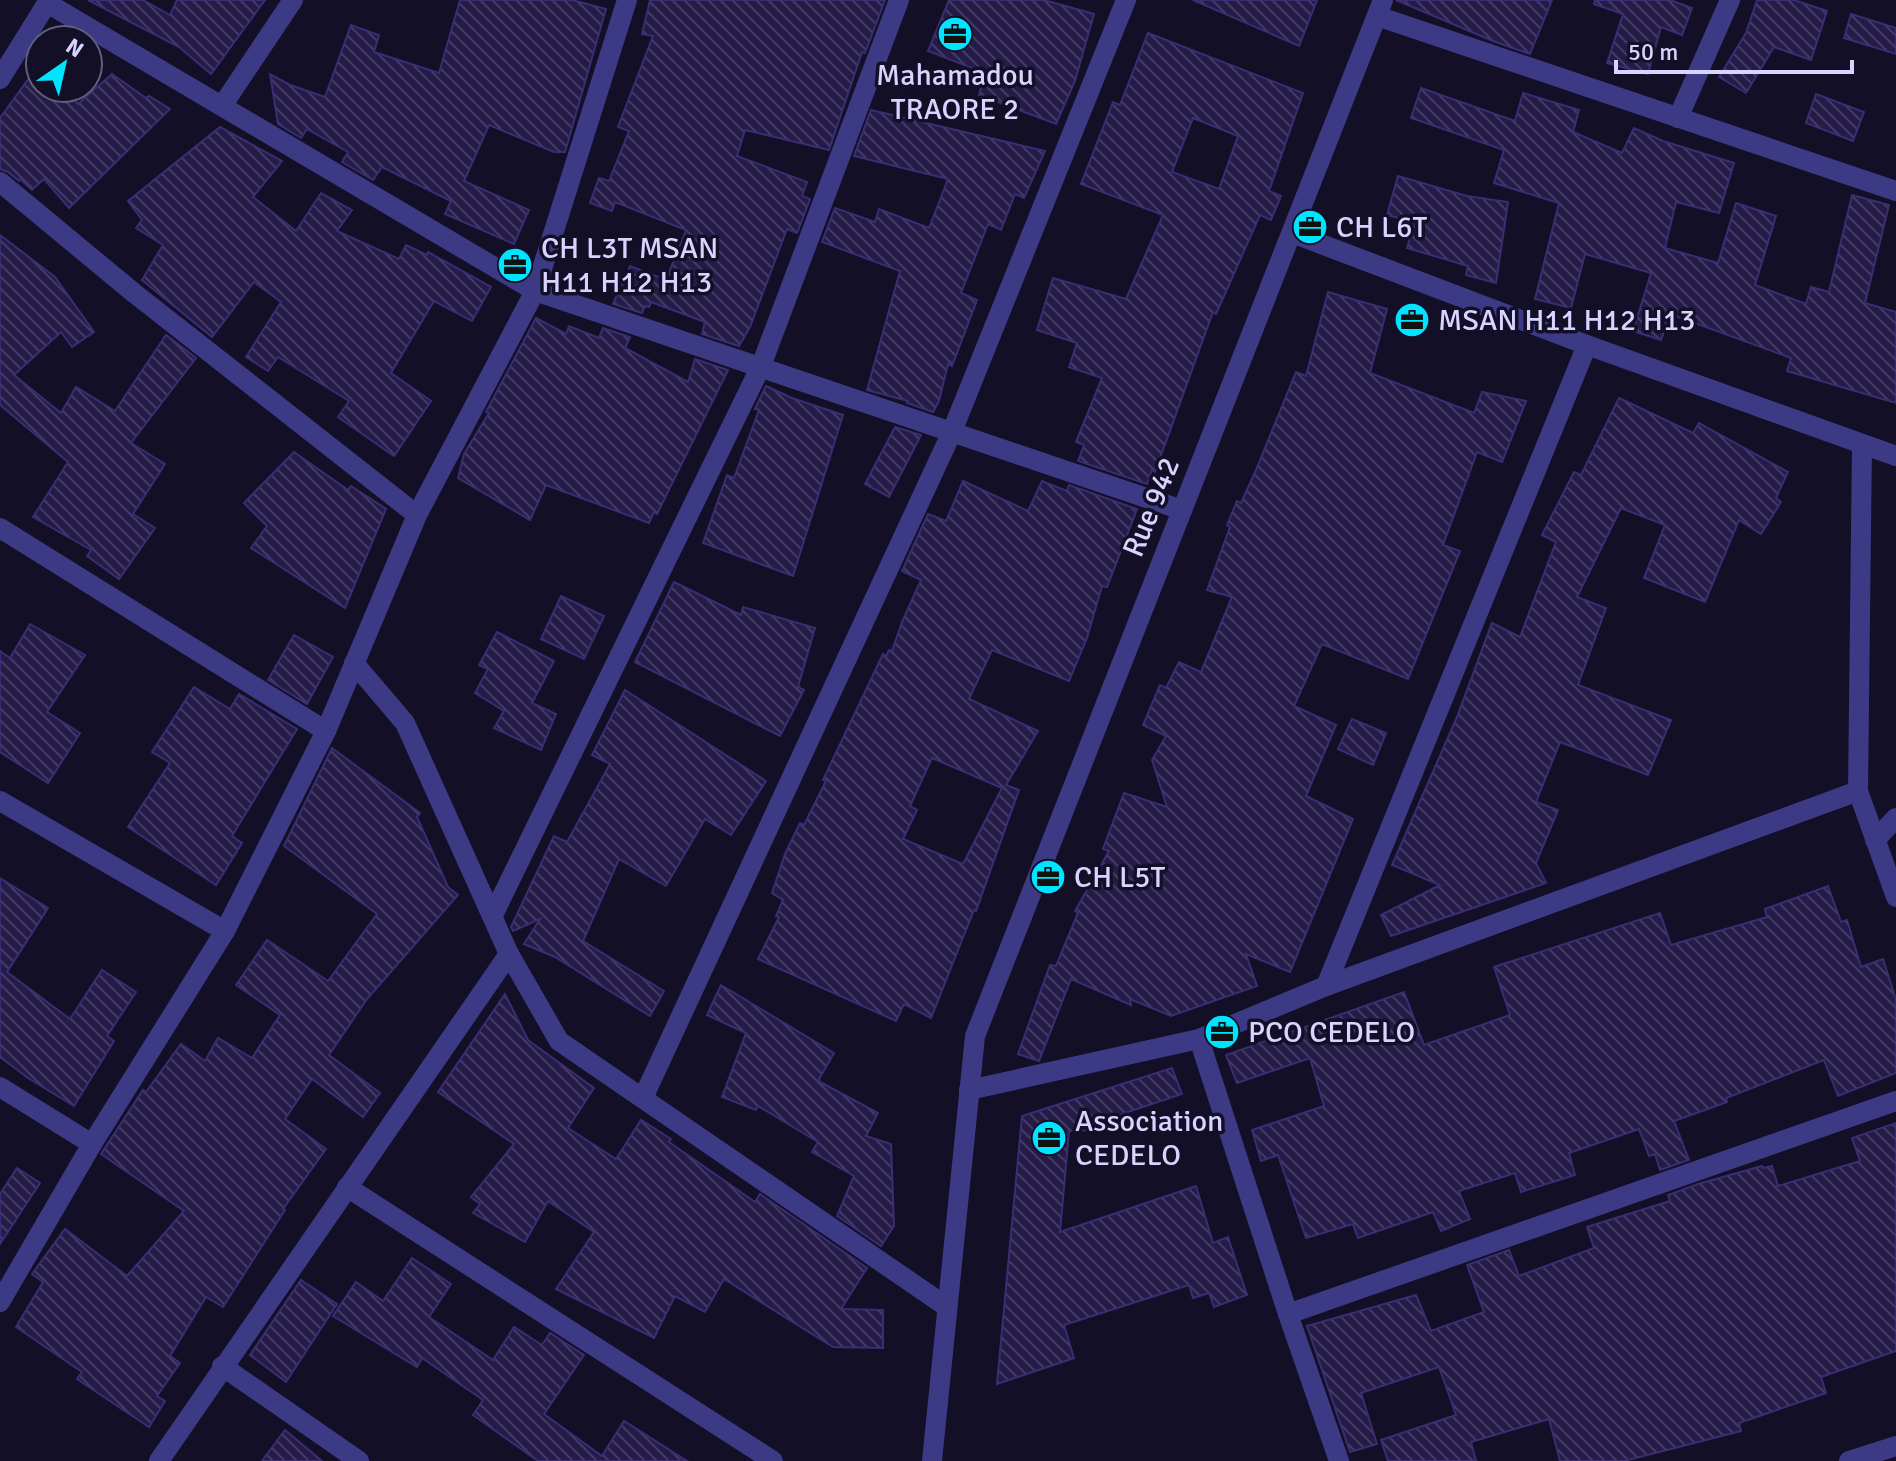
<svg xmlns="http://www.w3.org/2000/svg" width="1896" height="1461" font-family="Signika,sans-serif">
<defs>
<pattern id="building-back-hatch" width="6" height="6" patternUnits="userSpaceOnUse" patternTransform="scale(2)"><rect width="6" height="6" fill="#241b47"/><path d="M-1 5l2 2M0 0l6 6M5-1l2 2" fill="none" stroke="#433b63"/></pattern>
</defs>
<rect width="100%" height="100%" fill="#130f26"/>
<!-- building -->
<g fill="url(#building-back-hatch)" stroke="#3b2d73" stroke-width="2" fill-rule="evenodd">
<polygon points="88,0 143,0 170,15 177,0 265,0 211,74 179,47"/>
<polygon points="460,0 572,0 606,9 565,152 554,152 489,125 464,181 529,210 514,244 445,214 451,201 382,167 373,180 342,162 348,152 307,129 301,138 278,124 270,74 290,85 325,97 351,25 379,35 374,52 439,73"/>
<polygon points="650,0 885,0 865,53 862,52 829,150 745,130 737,156 807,182 802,196 810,199 797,233 787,229 750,327 739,346 702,334 705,322 651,302 649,307 645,306 642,313 613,304 630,266 666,280 686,230 615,202 612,211 590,203 599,178 609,181 629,131 618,127 653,36 642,34"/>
<polygon points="949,0 1044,0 1094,14 1075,81 1056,124 979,95 985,73 928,51"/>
<polygon points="1193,0 1317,0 1299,46"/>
<polygon points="1396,0 1552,0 1530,54 1493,41"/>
<polygon points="1595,0 1670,0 1692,8 1682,35 1661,27 1648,74 1607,63 1623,14 1594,4"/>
<polygon points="1757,0 1794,0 1827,11 1811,60 1774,47 1746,93 1719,77 1746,33"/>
<polygon points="1851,14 1896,28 1896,54 1844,38"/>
<path d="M 1148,33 L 1303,93 L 1269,191 L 1281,196 L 1271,220 L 1260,215 L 1216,314 L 1213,312 L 1155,472 L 1152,470 L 1147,484 L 1078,461 L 1084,445 L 1076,442 L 1102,378 L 1069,367 L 1077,343 L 1037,330 L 1053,278 L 1126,299 L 1163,215 L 1081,184 L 1113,102 L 1120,105 ZM 1193,118 L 1238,136 L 1219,189 L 1172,172 Z"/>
<polygon points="40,63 40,88 65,88 78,104 112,74 146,98 149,96 170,109 69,208 44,179 32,190 20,179 19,181 8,172 0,169 0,118"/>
<polygon points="1421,88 1515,121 1523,93 1579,110 1573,132 1622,153 1634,128 1663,141 1734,163 1719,213 1676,202 1665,248 1718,263 1736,203 1776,216 1755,285 1806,304 1811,287 1829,292 1852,195 1889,205 1865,303 1896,312 1896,403 1787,371 1791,358 1670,314 1661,340 1633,331 1651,273 1585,254 1571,308 1535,299 1559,203 1494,183 1504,150 1411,118"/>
<polygon points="1816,94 1864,112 1853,141 1806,123"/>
<polygon points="871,110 1045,151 1024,198 1015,194 1001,230 988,224 961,293 977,300 952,366 948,364 939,401 933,412 907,403 908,401 867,390 900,271 822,242 835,208 875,222 879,209 929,228 948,179 854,156"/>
<polygon points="220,127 282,161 253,197 296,231 321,193 352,210 337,231 399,259 406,245 427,255 428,252 491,287 472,321 434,301 391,373 431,401 394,456 338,417 349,401 278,357 268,371 246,357 281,302 254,282 212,337 142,280 163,245 136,228 142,220 128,201"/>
<polygon points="1398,176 1467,196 1508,202 1496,283 1466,275 1468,266 1407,248 1414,222 1387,215"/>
<polygon points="0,235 55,277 94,332 72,347 61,332 14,375 61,413 76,387 115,411 166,335 196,358 131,443 165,464 133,514 155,528 119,579 87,556 91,550 33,517 68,462 0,405"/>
<polygon points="1328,292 1387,309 1370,373 1474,413 1482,392 1526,401 1502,462 1477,452 1443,545 1460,551 1408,679 1322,644 1294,706 1336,725 1306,796 1353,819 1290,972 1246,954 1257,986 1171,1016 1130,999 1131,1005 1071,979 1039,1061 1018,1054 1050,965 1056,966 1078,913 1075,911 1109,851 1103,849 1124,793 1167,807 1152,760 1166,736 1143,725 1160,685 1166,688 1179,662 1201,672 1232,597 1207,590 1230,527 1227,525 1237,501 1241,503 1256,470 1296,372 1306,376"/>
<polygon points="536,318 566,334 569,326 599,338 603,328 630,337 625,348 688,382 695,359 728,370 657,514 654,512 649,523 546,485 530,520 458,478 464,454 489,413 486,412"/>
<polygon points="766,386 792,398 843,415 793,576 703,543 727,475 734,478 759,410 755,409"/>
<polygon points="1619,398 1693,433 1699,423 1788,472 1776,498 1781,502 1761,534 1739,520 1705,602 1644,578 1665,525 1621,508 1577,597 1606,608 1578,685 1671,720 1648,775 1560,742 1536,802 1558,810 1536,863 1546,883 1391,936 1381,915 1440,885 1392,865 1457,717 1492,623 1520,637 1556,542 1542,535 1574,472 1581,475"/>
<polygon points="895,427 921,435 889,497 865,484"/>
<polygon points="294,452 348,490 351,486 386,509 345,608 251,548 267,526 244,503"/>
<path d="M 963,481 L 1028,511 L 1042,481 L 1067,491 L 1069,485 L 1137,509 L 1107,587 L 1102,586 L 1087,638 L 1069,681 L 992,650 L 969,699 L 1038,731 L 1006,785 L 1019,790 L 976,911 L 974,910 L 931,1018 L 904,1004 L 896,1021 L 758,959 L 779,917 L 776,916 L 783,900 L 772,893 L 785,854 L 800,823 L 804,825 L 826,781 L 823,780 L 883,654 L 886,656 L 889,650 L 892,651 L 902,622 L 921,580 L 902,571 L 928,514 L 946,521 ZM 932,758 L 1002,788 L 963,864 L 903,839 L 917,810 L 910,806 Z"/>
<polygon points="674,582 741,615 743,607 815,628 798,687 804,690 780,736 635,662"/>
<polygon points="561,596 604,616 584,659 541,639"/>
<polygon points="30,624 85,655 47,712 80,733 48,783 0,752 0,651 10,658"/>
<polygon points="497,632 554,661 532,703 556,714 541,750 494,728 504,711 475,693 488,669 479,665"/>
<polygon points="294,635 333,657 307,704 268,680"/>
<polygon points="194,687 230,709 239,694 297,729 232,836 242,843 216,885 128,827 170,763 152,752"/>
<polygon points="625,690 766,781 731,835 705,819 666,886 619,859 583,941 664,991 650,1016 555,957 524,944 540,919 513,931 511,927 554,836 567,842 610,764 592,755"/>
<polygon points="1352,719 1386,733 1373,765 1338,749"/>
<polygon points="332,748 420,813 417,817 448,887 458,895 367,999 329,1055 380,1093 363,1117 312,1079 285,1119 326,1149 283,1209 285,1210 223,1307 206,1297 170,1356 180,1363 157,1396 165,1401 149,1427 77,1379 82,1372 16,1327 43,1282 32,1274 65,1229 127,1276 184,1211 101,1154 143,1090 146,1092 181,1044 205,1061 218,1038 252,1058 280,1015 236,985 267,940 328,981 377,914 284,846"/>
<polygon points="0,878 48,908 7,972 70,1019 102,970 136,992 107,1036 114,1041 74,1106 28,1078 0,1057"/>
<polygon points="1828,886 1841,922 1847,920 1861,967 1883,959 1896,1000 1896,1073 1838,1096 1824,1060 1726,1098 1727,1102 1674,1121 1689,1160 1660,1170 1655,1154 1649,1156 1639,1129 1569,1153 1575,1175 1521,1192 1515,1173 1459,1191 1470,1219 1441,1231 1433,1212 1358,1238 1353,1224 1306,1238 1278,1155 1261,1161 1252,1130 1324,1106 1310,1058 1237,1083 1226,1055 1404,992 1424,1045 1510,1015 1494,967 1660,913 1671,945 1767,917 1765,909"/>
<polygon points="721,985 834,1053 819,1079 820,1082 878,1113 866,1136 891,1144 894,1226 881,1246 837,1216 854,1176 812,1152 818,1142 758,1106 756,1110 722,1097 746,1033 707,1015"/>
<polygon points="505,994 528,1040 594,1088 568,1128 616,1159 641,1120 671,1139 669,1142 755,1202 760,1194 867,1268 841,1309 883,1310 883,1348 833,1347 724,1279 705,1312 675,1296 654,1338 556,1289 594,1232 548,1201 525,1242 473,1213 480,1204 471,1197 514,1144 438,1092"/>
<polygon points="1172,1068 1182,1094 1098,1122 1098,1130 1069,1131 1060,1232 1196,1186 1213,1243 1228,1237 1247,1295 1214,1307 1209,1293 1193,1298 1189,1285 1064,1325 1074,1358 997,1384 1022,1116"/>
<polygon points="1896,1123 1896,1351 1821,1377 1826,1393 1739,1423 1741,1431 1624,1461 1560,1461 1549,1419 1471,1442 1476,1461 1388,1461 1381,1440 1456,1415 1439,1367 1361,1393 1377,1444 1350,1452 1307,1326 1416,1295 1431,1331 1484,1312 1467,1265 1509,1250 1519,1276 1594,1248 1587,1227 1670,1201 1668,1195 1698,1184 1762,1166 1763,1168 1772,1166 1778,1186 1860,1161 1852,1138"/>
<polygon points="17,1168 40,1183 0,1244 0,1194"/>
<polygon points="412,1258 451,1284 429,1317 493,1360 514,1327 542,1345 550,1333 584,1355 544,1414 602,1456 624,1421 687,1461 538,1461 473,1415 483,1400 422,1358 417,1367 333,1316 356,1282 383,1301"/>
<polygon points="301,1280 337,1304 286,1382 250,1355"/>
<polygon points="285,1430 322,1461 262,1461"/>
</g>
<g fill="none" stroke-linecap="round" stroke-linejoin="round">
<!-- minor -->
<g stroke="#3d3a85" stroke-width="20">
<polyline points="47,3 535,291 1182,510"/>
<polyline points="1377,16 1896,191"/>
<polyline points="0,79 49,0"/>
<polyline points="222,106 293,0"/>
<polyline points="1678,118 1730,0"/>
<polyline points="0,182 134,293 417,515"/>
<polyline points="1292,233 1587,345 1896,456"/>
<polyline points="1862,444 1858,791 1896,897"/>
<polyline points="0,528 326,731"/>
<polyline points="354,663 405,723 509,954 559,1041 947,1307"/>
<polyline points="0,801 225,931"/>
<polyline points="1875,840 1896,818"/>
<polyline points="493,915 761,366 899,0"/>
<polyline points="1326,986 1587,345"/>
<polyline points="1199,1039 1288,1314 1339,1461"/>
<polyline points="0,1087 92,1144"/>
<polyline points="969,1090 1199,1039 1326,986 1858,791"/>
<polyline points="643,1098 951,434 1126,0"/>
<polyline points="347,1187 773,1461"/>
<polyline points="0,1302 92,1144 225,931 326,731 417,515 535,291 627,0"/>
<polyline points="1288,1314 1896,1101"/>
<polyline points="222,1366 359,1461"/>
<polyline points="159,1461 509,954"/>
<polyline points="932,1461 975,1036 1383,0"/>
<polyline points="1849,1461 1896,1446"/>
</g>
</g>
<!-- icons -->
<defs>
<symbol id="office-disc" viewBox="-11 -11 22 22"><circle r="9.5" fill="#00e5ff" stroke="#130f26"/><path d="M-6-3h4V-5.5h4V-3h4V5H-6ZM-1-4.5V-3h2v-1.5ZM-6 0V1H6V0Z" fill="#111"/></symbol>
</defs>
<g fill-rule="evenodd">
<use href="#office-disc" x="935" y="14" width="40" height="40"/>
<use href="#office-disc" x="1290" y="207" width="40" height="40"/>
<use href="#office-disc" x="495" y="245" width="40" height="40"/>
<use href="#office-disc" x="1392" y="300" width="40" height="40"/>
<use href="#office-disc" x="1028" y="857" width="40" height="40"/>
<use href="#office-disc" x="1202" y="1012" width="40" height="40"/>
<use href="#office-disc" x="1029" y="1118" width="40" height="40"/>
</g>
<g text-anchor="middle" stroke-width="7" stroke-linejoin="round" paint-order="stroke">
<!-- poi labels -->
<g font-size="30" fill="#d9d4ff" stroke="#130f26" text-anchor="start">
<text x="955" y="85" text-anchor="middle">Mahamadou<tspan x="955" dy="34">TRAORE 2</tspan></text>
<text x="1336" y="237">CH L6T</text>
<text x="541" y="258">CH L3T MSAN<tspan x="541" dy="34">H11 H12 H13</tspan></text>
<text x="1438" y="330">MSAN H11 H12 H13</text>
<text x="1074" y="887">CH L5T</text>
<text x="1248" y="1042">PCO CEDELO</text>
<text x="1075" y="1131">Association<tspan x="1075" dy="34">CEDELO</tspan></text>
</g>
<!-- street labels -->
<g font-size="30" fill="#d9d4ff" stroke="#130f26">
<text transform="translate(1151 507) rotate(-68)" y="10">Rue 942</text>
</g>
</g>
<!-- north arrow -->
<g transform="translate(64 64) rotate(34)"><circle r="38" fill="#130f26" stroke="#625e7d" stroke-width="2"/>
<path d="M0-6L14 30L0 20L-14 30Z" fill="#00e5ff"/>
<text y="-12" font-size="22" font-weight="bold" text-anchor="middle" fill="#d9d4ff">N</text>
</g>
<!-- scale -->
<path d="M1616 60v12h236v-12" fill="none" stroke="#d9d4ff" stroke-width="4"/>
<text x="1628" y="60" font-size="24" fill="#d9d4ff" stroke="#130f26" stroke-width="6" paint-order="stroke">50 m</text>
</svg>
